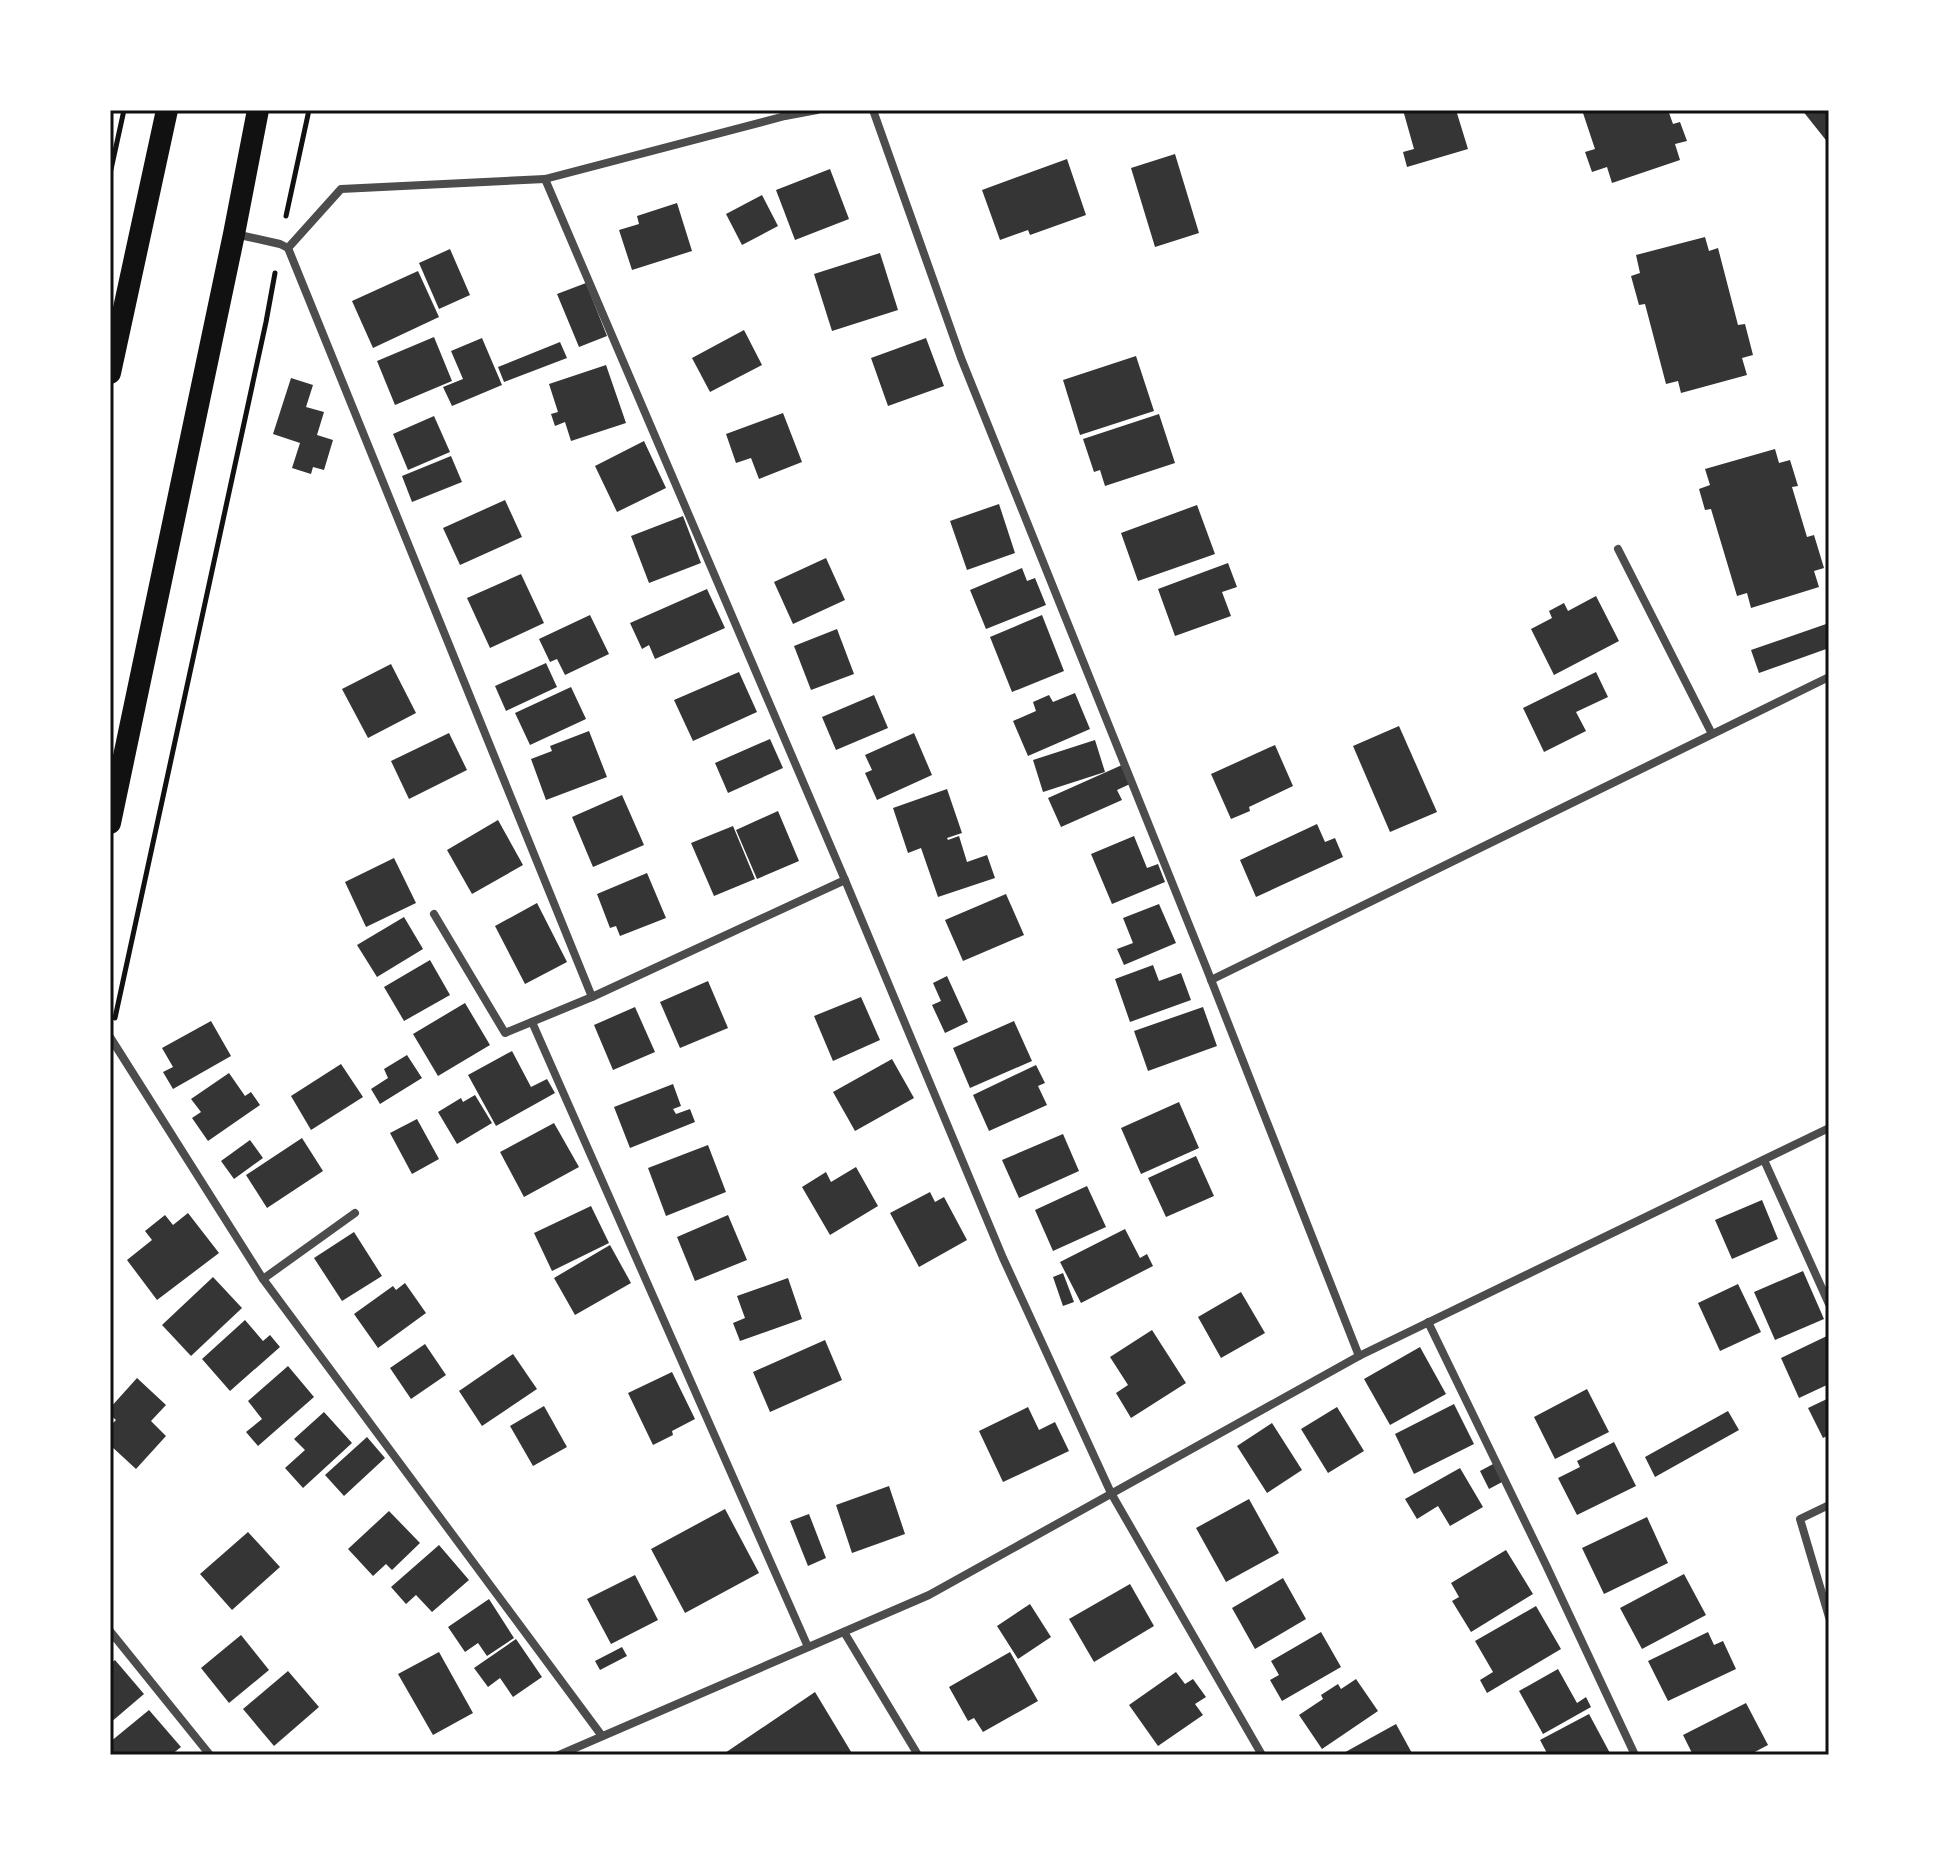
<svg xmlns="http://www.w3.org/2000/svg" width="1939" height="1865" font-family="Quicksand,sans-serif">
<rect width="100%" height="100%" fill="#fff"/>
<!-- building -->
<g fill="#353535">
<polygon points="1403,110 1456,110 1468,149 1407,167 1403,152 1414,149"/>
<polygon points="1582,110 1668,110 1673,124 1680,122 1687,141 1675,144 1680,160 1612,183 1607,167 1592,172 1585,152 1595,149"/>
<polygon points="1802,110 1829,110 1829,144"/>
<polygon points="1175,154 1199,233 1155,247 1131,168"/>
<polygon points="1067,159 1086,215 1030,235 1028,230 1000,240 982,190"/>
<polygon points="830,169 849,219 795,240 776,190"/>
<polygon points="762,195 778,226 742,245 726,214"/>
<polygon points="677,203 692,251 632,270 619,230 639,224 637,216"/>
<polygon points="1705,237 1709,251 1718,248 1738,325 1745,324 1753,355 1742,358 1747,375 1681,393 1678,381 1666,384 1645,304 1639,305 1631,276 1640,273 1636,255"/>
<polygon points="450,249 470,295 439,309 419,263"/>
<polygon points="880,253 898,310 832,331 814,274"/>
<polygon points="418,271 439,317 373,348 352,301"/>
<polygon points="586,283 607,336 579,347 557,294"/>
<polygon points="744,330 762,365 710,392 692,358"/>
<polygon points="434,337 452,381 395,405 377,361"/>
<polygon points="482,338 502,385 452,406 443,387 463,379 451,351"/>
<polygon points="926,338 944,386 888,406 871,358"/>
<polygon points="560,342 567,358 504,382 498,367"/>
<polygon points="1136,356 1154,411 1080,435 1063,380"/>
<polygon points="606,365 626,423 571,441 565,422 555,426 551,414 558,412 549,384"/>
<polygon points="291,378 313,385 306,407 324,412 317,435 333,440 324,470 313,467 311,474 292,468 300,443 273,434"/>
<polygon points="783,413 802,462 759,479 751,458 736,463 726,434"/>
<polygon points="1159,414 1175,463 1105,486 1100,470 1094,472 1083,439"/>
<polygon points="434,416 450,452 408,470 393,434"/>
<polygon points="644,441 666,488 617,512 595,466"/>
<polygon points="1775,449 1779,463 1790,460 1798,486 1792,487 1807,537 1814,535 1824,568 1814,571 1819,587 1751,608 1747,593 1737,596 1711,509 1705,510 1699,489 1710,485 1705,469"/>
<polygon points="451,456 462,482 412,502 402,476"/>
<polygon points="505,500 522,537 460,565 443,528"/>
<polygon points="999,504 1015,553 967,570 950,521"/>
<polygon points="1197,505 1215,554 1138,581 1121,533"/>
<polygon points="683,516 701,563 649,583 631,536"/>
<polygon points="826,558 845,600 793,624 774,582"/>
<polygon points="1228,563 1237,587 1222,592 1231,616 1175,636 1158,589"/>
<polygon points="1022,568 1027,581 1035,578 1046,605 986,629 970,590"/>
<polygon points="521,574 544,623 490,648 467,598"/>
<polygon points="707,589 725,628 655,659 649,645 642,649 630,623"/>
<polygon points="1596,596 1619,641 1554,675 1531,629 1552,618 1549,611 1564,603 1568,611"/>
<polygon points="590,615 609,654 565,675 557,659 550,662 539,639"/>
<polygon points="1042,615 1064,671 1012,692 990,637"/>
<polygon points="1829,623 1829,648 1759,673 1751,650"/>
<polygon points="837,629 854,674 811,690 794,646"/>
<polygon points="546,663 557,687 506,711 495,686"/>
<polygon points="391,664 416,713 368,738 342,689"/>
<polygon points="739,672 757,712 693,741 674,700"/>
<polygon points="1596,672 1608,697 1576,712 1586,731 1544,752 1523,708"/>
<polygon points="571,687 586,719 530,745 515,713"/>
<polygon points="1075,693 1090,729 1028,756 1013,721 1036,711 1033,702 1049,695 1053,702"/>
<polygon points="874,695 888,728 836,750 822,717"/>
<polygon points="1399,726 1437,812 1390,832 1353,746"/>
<polygon points="589,731 607,777 546,800 531,759 552,751 550,746"/>
<polygon points="449,733 467,770 409,799 391,761"/>
<polygon points="914,733 932,775 877,800 865,773 872,770 865,755"/>
<polygon points="770,739 783,768 728,793 715,763"/>
<polygon points="1095,740 1105,772 1043,792 1033,760"/>
<polygon points="1275,745 1293,786 1249,807 1250,811 1231,819 1211,774"/>
<polygon points="1122,765 1130,784 1117,790 1122,800 1061,827 1048,798"/>
<polygon points="947,789 962,833 947,838 948,840 959,836 967,862 987,855 995,878 938,897 921,848 908,853 893,808"/>
<polygon points="622,795 644,845 593,867 572,817"/>
<polygon points="778,811 799,861 757,879 736,830"/>
<polygon points="498,820 523,865 472,894 447,850"/>
<polygon points="1317,824 1325,842 1335,838 1343,857 1256,897 1240,860"/>
<polygon points="733,826 755,879 714,896 691,843"/>
<polygon points="1134,836 1147,868 1158,864 1165,882 1112,904 1091,854"/>
<polygon points="394,858 416,903 366,927 345,882"/>
<polygon points="647,873 666,918 620,936 616,926 610,928 597,894"/>
<polygon points="1006,894 1024,935 963,961 945,920"/>
<polygon points="537,903 567,962 525,984 495,926"/>
<polygon points="1159,904 1176,943 1124,965 1117,949 1133,943 1123,918"/>
<polygon points="404,917 423,949 377,977 357,945"/>
<polygon points="430,960 450,995 404,1021 384,987"/>
<polygon points="1153,965 1159,981 1181,973 1191,1000 1130,1022 1115,979"/>
<polygon points="947,976 968,1022 945,1033 932,1005 941,1001 933,983"/>
<polygon points="708,981 728,1028 680,1048 660,1002"/>
<polygon points="861,997 880,1040 833,1061 814,1016"/>
<polygon points="465,1003 490,1045 438,1076 413,1034"/>
<polygon points="635,1007 655,1052 613,1070 594,1025"/>
<polygon points="1203,1007 1217,1046 1148,1071 1134,1031"/>
<polygon points="211,1021 231,1056 173,1089 163,1072 173,1067 162,1048"/>
<polygon points="1014,1021 1032,1061 970,1088 953,1048"/>
<polygon points="512,1051 531,1087 547,1079 555,1093 496,1126 468,1075"/>
<polygon points="407,1055 422,1078 380,1104 371,1089 388,1078 384,1069"/>
<polygon points="892,1059 914,1098 855,1131 833,1092"/>
<polygon points="341,1064 363,1097 311,1130 291,1096"/>
<polygon points="1036,1065 1045,1083 1038,1086 1047,1105 989,1131 973,1095"/>
<polygon points="229,1073 245,1096 251,1092 260,1105 208,1141 192,1118 201,1112 191,1099"/>
<polygon points="673,1084 681,1106 673,1109 676,1114 690,1109 695,1122 630,1148 614,1107"/>
<polygon points="475,1095 492,1123 457,1144 438,1112 461,1098 463,1102"/>
<polygon points="1179,1102 1199,1148 1141,1174 1121,1128"/>
<polygon points="417,1119 439,1159 412,1174 390,1133"/>
<polygon points="554,1123 579,1167 524,1197 500,1152"/>
<polygon points="1063,1134 1079,1171 1019,1198 1002,1160"/>
<polygon points="302,1138 323,1171 267,1208 246,1175"/>
<polygon points="250,1140 263,1158 234,1179 221,1161"/>
<polygon points="708,1145 726,1192 666,1216 648,1168"/>
<polygon points="1196,1156 1214,1196 1166,1217 1148,1178"/>
<polygon points="856,1167 878,1206 830,1235 802,1187 826,1172 831,1182"/>
<polygon points="1087,1186 1106,1227 1053,1251 1035,1210"/>
<polygon points="930,1192 935,1202 944,1197 967,1240 919,1267 890,1213"/>
<polygon points="1762,1200 1778,1239 1732,1259 1715,1220"/>
<polygon points="591,1206 609,1243 552,1271 534,1233"/>
<polygon points="188,1213 219,1253 157,1300 127,1260 152,1240 145,1231 165,1215 173,1225"/>
<polygon points="728,1215 747,1260 695,1281 677,1237"/>
<polygon points="1125,1229 1140,1258 1147,1254 1153,1266 1081,1303 1060,1262"/>
<polygon points="354,1232 382,1276 342,1301 314,1258"/>
<polygon points="610,1245 631,1283 575,1315 554,1278"/>
<polygon points="1803,1271 1824,1319 1775,1340 1754,1292"/>
<polygon points="1063,1273 1074,1302 1063,1306 1053,1277"/>
<polygon points="213,1277 242,1308 191,1356 162,1325"/>
<polygon points="788,1278 802,1319 740,1341 733,1323 745,1318 737,1296"/>
<polygon points="405,1283 426,1313 378,1348 354,1314 393,1286 396,1290"/>
<polygon points="1738,1284 1761,1332 1720,1351 1698,1303"/>
<polygon points="1241,1292 1265,1333 1221,1358 1198,1317"/>
<polygon points="245,1320 263,1341 270,1335 280,1347 230,1391 202,1359"/>
<polygon points="1152,1330 1186,1383 1131,1418 1116,1393 1128,1385 1110,1357"/>
<polygon points="1829,1335 1829,1384 1799,1398 1781,1358"/>
<polygon points="825,1340 842,1380 770,1412 753,1372"/>
<polygon points="425,1344 446,1375 411,1399 390,1368"/>
<polygon points="1420,1347 1446,1394 1390,1425 1364,1379"/>
<polygon points="513,1354 537,1389 482,1426 459,1391"/>
<polygon points="288,1366 314,1397 258,1446 246,1432 262,1419 248,1401"/>
<polygon points="672,1372 695,1419 672,1431 673,1435 653,1445 628,1393"/>
<polygon points="137,1378 166,1405 151,1421 166,1436 136,1469 110,1445 110,1426 116,1420 110,1415 110,1408"/>
<polygon points="1587,1389 1609,1432 1555,1459 1534,1417"/>
<polygon points="1829,1398 1829,1435 1823,1438 1808,1408"/>
<polygon points="1454,1404 1474,1444 1414,1474 1395,1434"/>
<polygon points="544,1406 567,1447 533,1466 510,1426"/>
<polygon points="1028,1407 1039,1430 1055,1422 1069,1451 1003,1482 979,1431"/>
<polygon points="1337,1407 1364,1451 1328,1473 1301,1429"/>
<polygon points="1728,1411 1739,1430 1655,1477 1645,1457"/>
<polygon points="324,1412 352,1443 303,1488 285,1468 305,1450 294,1439"/>
<polygon points="1272,1423 1302,1470 1267,1493 1237,1446"/>
<polygon points="367,1437 385,1458 344,1496 325,1475"/>
<polygon points="1614,1442 1636,1486 1577,1515 1558,1478 1580,1467 1577,1461"/>
<polygon points="1495,1463 1504,1481 1489,1489 1480,1471"/>
<polygon points="1460,1468 1483,1507 1450,1526 1438,1506 1417,1519 1405,1499"/>
<polygon points="889,1486 905,1534 852,1553 836,1505"/>
<polygon points="1249,1499 1279,1553 1226,1582 1196,1528"/>
<polygon points="725,1509 759,1573 685,1613 651,1549"/>
<polygon points="389,1511 420,1543 392,1570 386,1564 373,1576 348,1549"/>
<polygon points="809,1514 826,1558 808,1566 790,1521"/>
<polygon points="1647,1517 1668,1563 1604,1594 1582,1548"/>
<polygon points="248,1532 280,1567 232,1610 200,1574"/>
<polygon points="439,1545 469,1580 432,1612 416,1595 406,1604 391,1587"/>
<polygon points="1506,1550 1533,1594 1471,1632 1452,1601 1459,1597 1451,1583"/>
<polygon points="1684,1574 1706,1615 1642,1649 1620,1608"/>
<polygon points="635,1575 658,1620 611,1644 587,1599"/>
<polygon points="1283,1578 1306,1619 1255,1649 1232,1608"/>
<polygon points="1130,1584 1154,1626 1094,1662 1069,1619"/>
<polygon points="489,1599 514,1638 487,1656 478,1643 465,1652 448,1627"/>
<polygon points="1030,1604 1051,1637 1018,1659 997,1626"/>
<polygon points="1536,1606 1561,1649 1487,1693 1480,1680 1493,1672 1475,1641"/>
<polygon points="1321,1632 1341,1667 1282,1701 1270,1680 1279,1675 1271,1661"/>
<polygon points="1708,1632 1714,1645 1723,1641 1736,1669 1668,1701 1648,1661"/>
<polygon points="241,1635 269,1670 229,1703 201,1668"/>
<polygon points="516,1639 542,1677 513,1697 500,1678 488,1687 474,1668"/>
<polygon points="622,1647 627,1656 600,1670 595,1661"/>
<polygon points="439,1652 473,1713 433,1735 398,1674"/>
<polygon points="1010,1652 1038,1701 983,1732 974,1718 968,1721 949,1687"/>
<polygon points="115,1660 144,1694 110,1723 110,1664"/>
<polygon points="1558,1669 1577,1703 1586,1697 1591,1707 1543,1734 1519,1691"/>
<polygon points="288,1671 319,1707 274,1746 243,1709"/>
<polygon points="1176,1672 1185,1684 1193,1679 1206,1697 1195,1704 1203,1715 1158,1746 1129,1705"/>
<polygon points="1356,1679 1378,1711 1322,1749 1299,1715 1323,1699 1321,1695 1338,1684 1341,1689"/>
<polygon points="815,1692 853,1755 722,1755"/>
<polygon points="1746,1703 1768,1745 1749,1755 1693,1755 1683,1735"/>
<polygon points="149,1710 181,1747 171,1755 110,1755 110,1742"/>
<polygon points="1589,1714 1611,1755 1548,1755 1540,1740"/>
<polygon points="1396,1724 1413,1755 1340,1755"/>
</g>
<g fill="none" stroke-linecap="round" stroke-linejoin="round">
<!-- path -->
<g stroke="#111" stroke-width="5">
<polyline points="110,174 124,110"/>
<polyline points="286,216 309,110"/>
<polyline points="115,1018 266,322 275,273"/>
</g>
<!-- minor -->
<g stroke="#4c4c4c" stroke-width="8">
<polyline points="873,110 961,358 1206,967 1359,1356"/>
<polyline points="545,179 845,880 1003,1258 1111,1493 1262,1755"/>
<polyline points="235,234 280,244 288,248 592,997"/>
<polyline points="288,248 341,189 545,179 785,116 817,110"/>
<polyline points="1618,549 1712,734"/>
<polyline points="434,914 505,1033 592,997 845,880"/>
<polyline points="1211,980 1829,677"/>
<polyline points="532,1022 808,1647"/>
<polyline points="110,1037 263,1279 602,1736"/>
<polyline points="1764,1160 1829,1304"/>
<polyline points="263,1279 355,1213"/>
<polyline points="1428,1322 1546,1565 1635,1755"/>
<polyline points="1829,1505 1800,1519 1829,1617"/>
<polyline points="110,1631 210,1755"/>
<polyline points="844,1632 918,1755"/>
<polyline points="559,1755 929,1595 1359,1356 1829,1128"/>
</g>
<!-- trunk -->
<g stroke="#111" stroke-width="22">
<polyline points="110,373 167,110"/>
<polyline points="110,823 234,234 258,110"/>
</g>
</g>
<!-- border -->
<rect width="1939" height="1865" fill="none" stroke="#ffffff" stroke-width="224"/>
<rect x="112" y="112" width="1715" height="1641" fill="none" stroke="#111" stroke-width="3"/>
</svg>
